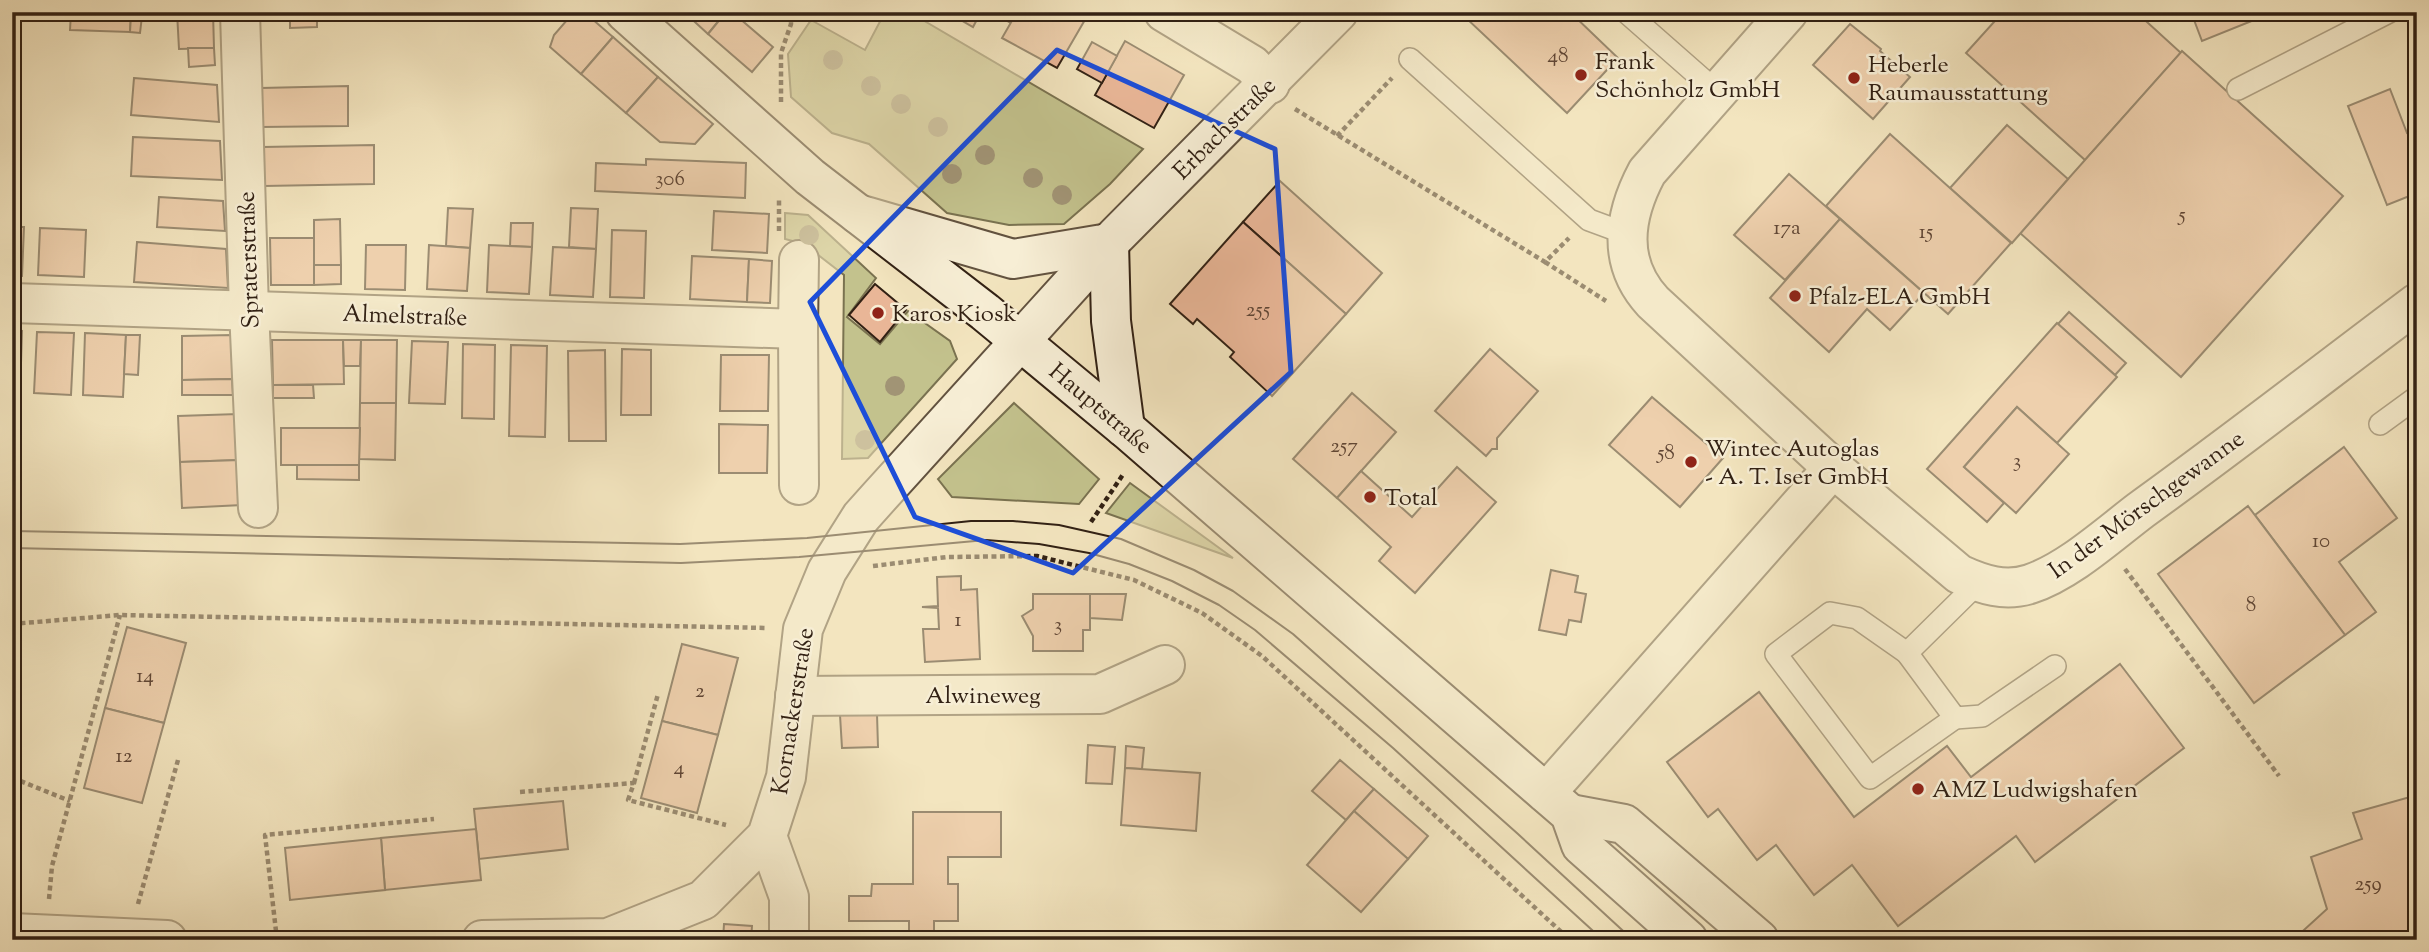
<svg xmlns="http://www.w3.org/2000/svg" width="2429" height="952" font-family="'Sorts Mill Goudy',serif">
<rect width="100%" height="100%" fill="#f3e5bf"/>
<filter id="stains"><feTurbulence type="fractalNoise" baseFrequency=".00286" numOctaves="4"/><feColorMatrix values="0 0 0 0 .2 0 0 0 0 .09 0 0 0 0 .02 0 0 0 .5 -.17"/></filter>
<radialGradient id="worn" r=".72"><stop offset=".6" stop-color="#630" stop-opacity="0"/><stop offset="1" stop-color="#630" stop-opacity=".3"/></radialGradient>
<!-- green -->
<g fill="#c3c28d" stroke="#7a7250" stroke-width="2">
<polygon points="885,12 909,12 1143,149 1110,184 1064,224 1009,225 947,213 869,144 832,133 791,97 788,54 811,20 865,50"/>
<polygon points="785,213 808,215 876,278 847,317 880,344 908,311 950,341 957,359 868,458 842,459 844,275 804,244 785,239"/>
<polygon points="1014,403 1099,479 1079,504 952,497 938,479"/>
<polygon points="1130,483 1233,558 1106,513"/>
</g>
<!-- building -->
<g fill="#e9b697" stroke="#322114" stroke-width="2">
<polygon points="71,12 148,12 148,16 131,15 130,32 70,30"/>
<polygon points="177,12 213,12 214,48 179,49"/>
<polygon points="290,12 317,12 317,27 290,28"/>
<polygon points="574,12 584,12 613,37 581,74 550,47 554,35"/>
<polygon points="684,12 726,12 708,34"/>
<polygon points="726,12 732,12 773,47 752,72 708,34"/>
<polygon points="947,12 981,12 973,27"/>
<polygon points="992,12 1017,12 1011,23"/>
<polygon points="1017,12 1076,12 1086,18 1057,68 1002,38"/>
<polygon points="1471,12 1570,12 1618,58 1567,113 1466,18"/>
<polygon points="2003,12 2136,12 2181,53 2085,160 1966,53"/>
<polygon points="2191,12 2274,12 2202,41"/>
<polygon points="131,15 142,16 140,33 130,32"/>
<polygon points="1850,24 1881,49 1880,51 1910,77 1873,119 1813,65"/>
<polygon points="613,37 658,77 626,113 581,74"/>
<polygon points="1125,41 1184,75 1154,128 1095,95"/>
<polygon points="1092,42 1117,56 1102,83 1077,69"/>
<polygon points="188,48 214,48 215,65 189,67"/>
<polygon points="2182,51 2343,196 2181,377 2020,233"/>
<polygon points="658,77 713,124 695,144 660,142 626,113"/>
<polygon points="134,78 217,85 219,122 131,115"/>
<polygon points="348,86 348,126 261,127 261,88"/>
<polygon points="2390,89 2407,133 2417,129 2417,193 2387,205 2348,106"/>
<polygon points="2007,125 2068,179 2012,243 1950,188"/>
<polygon points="1890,134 2011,243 1948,314 1826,206"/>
<polygon points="133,137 220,141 222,180 131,176"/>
<polygon points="374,145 374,184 264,186 263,147"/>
<polygon points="646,159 746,163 745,198 595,191 596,163 646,165"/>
<polygon points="1789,174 1840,219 1785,280 1734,235"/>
<polygon points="1280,181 1382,273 1346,314 1243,222"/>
<polygon points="159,197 223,201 225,231 157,227"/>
<polygon points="448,208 473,209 470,248 446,246"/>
<polygon points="571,208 598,209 596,249 569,247"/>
<polygon points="714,211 769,214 767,253 712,250"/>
<polygon points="340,219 341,265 314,265 314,220"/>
<polygon points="1840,219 1924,293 1890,330 1867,309 1829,352 1770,298"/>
<polygon points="1243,222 1346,314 1272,396 1230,357 1234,352 1197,319 1193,324 1170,304"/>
<polygon points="511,223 533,223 532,247 510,246"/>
<polygon points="12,227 24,227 22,276 12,275"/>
<polygon points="40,228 86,230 84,277 38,275"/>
<polygon points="612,230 646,231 644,298 610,297"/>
<polygon points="270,238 314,238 314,285 271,285"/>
<polygon points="137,242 226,249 228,288 134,282"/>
<polygon points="366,245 406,245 405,290 365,289"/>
<polygon points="429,245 470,248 467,291 427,289"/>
<polygon points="489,245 532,247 529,294 487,292"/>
<polygon points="553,247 596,249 593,297 550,295"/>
<polygon points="692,256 749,259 747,302 690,299"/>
<polygon points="749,259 772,261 770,303 747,302"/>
<polygon points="314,265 341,265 341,284 314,285"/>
<polygon points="875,284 906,310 880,342 849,315"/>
<polygon points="2069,312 2126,363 2115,375 2058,324"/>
<polygon points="2057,323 2117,377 2057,443 2017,407 1964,467 2004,503 1987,522 1927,469"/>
<polygon points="12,330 22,331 20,395 12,395"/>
<polygon points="37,332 74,333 71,395 34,393"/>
<polygon points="85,333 126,335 123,397 83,395"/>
<polygon points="126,335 140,335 138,375 124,374"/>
<polygon points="232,335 232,379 182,380 182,336"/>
<polygon points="272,340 343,340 344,384 273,385"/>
<polygon points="343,340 361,340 360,366 344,366"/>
<polygon points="361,340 397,340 396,403 360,403"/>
<polygon points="412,341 448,342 445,404 409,403"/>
<polygon points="463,344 495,345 494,419 462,418"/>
<polygon points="511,345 547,346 545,437 509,436"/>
<polygon points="622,349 651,350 651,415 621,415"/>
<polygon points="1490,349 1538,391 1497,438 1497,449 1492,449 1486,456 1435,411"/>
<polygon points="605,350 606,441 569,441 568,351"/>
<polygon points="721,355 769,355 768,411 720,411"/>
<polygon points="232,379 233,395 182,395 182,380"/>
<polygon points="273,385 313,385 314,398 273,398"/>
<polygon points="1352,393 1396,432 1337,498 1293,459"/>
<polygon points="1652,397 1723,458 1680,507 1609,445"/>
<polygon points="360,403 396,403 395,460 359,459"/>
<polygon points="2017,407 2069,454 2016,513 1964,467"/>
<polygon points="238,414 240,460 180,462 178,416"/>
<polygon points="719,424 768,425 767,473 719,473"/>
<polygon points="281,428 360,428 359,465 281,465"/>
<polygon points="2344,447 2397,518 2339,562 2376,612 2345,635 2255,515"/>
<polygon points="240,460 242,505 182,508 180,462"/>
<polygon points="297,465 359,465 359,480 297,479"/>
<polygon points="1457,467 1496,502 1415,593 1379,561 1391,547 1337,498 1361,471 1412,517"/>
<polygon points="2248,506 2345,635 2254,703 2158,574"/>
<polygon points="1551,570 1578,576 1575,592 1586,594 1581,622 1569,620 1566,635 1539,630"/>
<polygon points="961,576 961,590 977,589 980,659 925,662 923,629 939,629 938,608 922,607 938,606 937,577"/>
<polygon points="1033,594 1090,594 1090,630 1083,630 1083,651 1033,651 1033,636 1022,616 1033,609"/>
<polygon points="1090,594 1126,594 1122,620 1090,618"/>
<polygon points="127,627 186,643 164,723 105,708"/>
<polygon points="682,644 738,658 718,735 662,721"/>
<polygon points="2120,664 2184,748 2035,862 2016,836 1898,926 1852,865 1814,895 1776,845 1757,860 1718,809 1708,817 1667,762 1759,692 1854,817 1947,746 1971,777"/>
<polygon points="105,708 164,723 142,803 84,788"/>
<polygon points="877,714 878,747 842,748 840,715"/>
<polygon points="662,721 718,735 697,813 641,798"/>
<polygon points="1088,745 1115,747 1112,784 1086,783"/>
<polygon points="1126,746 1144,748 1142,769 1125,768"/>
<polygon points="1340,760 1374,789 1346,820 1312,791"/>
<polygon points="1125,768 1200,773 1196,831 1121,825"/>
<polygon points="1374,789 1428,836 1408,859 1354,811"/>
<polygon points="2417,795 2417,940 2293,940 2327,909 2311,857 2362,839 2353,813"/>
<polygon points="563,801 568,849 479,859 474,809"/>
<polygon points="1354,811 1408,859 1361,912 1307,865"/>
<polygon points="913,812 1001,812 1001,857 948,857 948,884 958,884 958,921 934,921 934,940 909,940 909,921 849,921 849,896 871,896 872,884 913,884"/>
<polygon points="476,829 481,880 385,890 381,838"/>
<polygon points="381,838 385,890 290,900 285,848"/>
<polygon points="724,924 752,926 751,940 723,940"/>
</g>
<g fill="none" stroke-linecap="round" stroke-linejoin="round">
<defs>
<g id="lane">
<polyline points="1626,12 1717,92"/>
<polyline points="1410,59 1589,220 1627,234"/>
<polyline points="2238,89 2389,12"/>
<polyline points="2380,424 2417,397"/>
<polyline points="1978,583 1907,653 1955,718 1982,716 2055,666"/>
<polyline points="1907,653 1857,618 1830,613 1776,654 1870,778 1955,718"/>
</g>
<g id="street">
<polyline points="240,12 249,310 258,508"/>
<polyline points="1164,12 1252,65 1270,84"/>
<path d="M 1788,12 L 1647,172 C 1623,217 1617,263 1653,302 L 1833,468"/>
<polyline points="858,214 1013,259 1109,243"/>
<polyline points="12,303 798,329 799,260"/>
<polyline points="798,329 799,485"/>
<polyline points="795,696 1100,694 1165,665"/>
<path d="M 1546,793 L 1833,468 L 1959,574 C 1983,585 2005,592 2030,584 C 2069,571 2108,535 2141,510 C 2234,443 2325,372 2417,303"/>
<polyline points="767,836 789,897 789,940"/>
<polyline points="12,933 167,940"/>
<polyline points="482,940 608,938 703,900 767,836 786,777 803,629 827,571 861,517 878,498 1109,243 1338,12"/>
</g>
<g id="secondary">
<polyline points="625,12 810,177 985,312 1125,428 1570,814 1581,845 1688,940"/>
<polyline points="1109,243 1111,321 1125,428"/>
<polyline points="1570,814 1624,824 1759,940"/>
</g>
</defs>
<!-- lane casing -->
<use href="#lane" stroke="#62523f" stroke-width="24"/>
<!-- street casing -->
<use href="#street" stroke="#62523f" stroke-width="42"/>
<!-- secondary casing -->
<use href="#secondary" stroke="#322114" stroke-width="42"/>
<!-- path -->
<g stroke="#322114" stroke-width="4.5" stroke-dasharray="5 3.5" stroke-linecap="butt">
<polyline points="781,102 781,53 791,24 791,12"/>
<polyline points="1295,109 1545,262 1569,238"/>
<polyline points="1337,136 1392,78"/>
<polyline points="779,231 779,198"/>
<polyline points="1545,262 1606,301"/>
<polyline points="1091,522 1124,473"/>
<polyline points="873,566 947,557 1037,556 1134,580 1202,613 1262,656 1570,940"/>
<polyline points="2125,569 2279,776"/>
<polyline points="12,624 120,615 767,628"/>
<polyline points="12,780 18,780 70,801"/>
<polyline points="634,783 658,694"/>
<polyline points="520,792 634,783 628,800 726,825"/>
<polyline points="49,899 52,866 120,615"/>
<polyline points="138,904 178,760"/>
<polyline points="277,940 265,835 434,819"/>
<polyline points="1890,940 1890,939"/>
</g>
<!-- lane -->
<use href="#lane" stroke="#f7eed5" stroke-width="21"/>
<!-- street -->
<use href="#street" stroke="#f7eed5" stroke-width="38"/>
<!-- secondary -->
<use href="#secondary" stroke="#f7eed5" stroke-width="38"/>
<!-- tram -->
<g stroke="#322114" stroke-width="2">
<polyline points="12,531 680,544 807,538 971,521 1013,521 1059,525 1121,539 1194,570 1233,591 1293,634 1518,834 1633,940"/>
<polyline points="12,548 681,563 799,557 986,540 1039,544 1089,553 1129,564 1172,581 1219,605 1255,630 1393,748 1603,940"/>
</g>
</g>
<!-- trees -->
<g fill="#a19475">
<circle cx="833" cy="60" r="10"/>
<circle cx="871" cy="86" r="10"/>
<circle cx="901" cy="104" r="10"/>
<circle cx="938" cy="127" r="10"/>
<circle cx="985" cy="155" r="10"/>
<circle cx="952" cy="174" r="10"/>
<circle cx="1033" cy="178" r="10"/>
<circle cx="1062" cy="195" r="10"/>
<circle cx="809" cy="235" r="10"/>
<circle cx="895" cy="386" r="10"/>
<circle cx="865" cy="440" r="10"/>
</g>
<!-- marked area -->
<path d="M0 0H2429V952H0ZM 1057,50 L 1275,149 L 1291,372 L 1073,573 L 915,517 L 810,302 Z" fill="#f3e5bf" fill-opacity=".55" fill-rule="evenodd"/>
<path fill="none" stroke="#1d4ed8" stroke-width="5" stroke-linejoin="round" d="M 1057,50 L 1275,149 L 1291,372 L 1073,573 L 915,517 L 810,302 Z"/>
<!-- markers -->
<g fill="#8f2418" stroke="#f7eed5" stroke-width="2.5">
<circle cx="1581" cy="75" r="7"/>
<circle cx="1854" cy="78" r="7"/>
<circle cx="1795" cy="296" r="7"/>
<circle cx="878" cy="313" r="7"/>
<circle cx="1691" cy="462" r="7"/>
<circle cx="1370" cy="497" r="7"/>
<circle cx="1918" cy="789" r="7"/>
</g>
<g text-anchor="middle" stroke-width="5" stroke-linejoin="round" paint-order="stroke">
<!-- number labels -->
<g font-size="21" fill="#604635">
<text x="1558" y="62">48</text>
<text x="670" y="185">306</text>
<text x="2182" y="221">5</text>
<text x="1787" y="234">17a</text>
<text x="1926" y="238">15</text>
<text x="1258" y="316">255</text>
<text x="1344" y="452">257</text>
<text x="1666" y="459">58</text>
<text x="2017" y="467">3</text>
<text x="2321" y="547">10</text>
<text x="2251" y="611">8</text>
<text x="958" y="626">1</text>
<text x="1058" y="631">3</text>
<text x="145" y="682">14</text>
<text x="700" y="697">2</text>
<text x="124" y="762">12</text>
<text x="679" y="774">4</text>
<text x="2368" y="890">259</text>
</g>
<!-- poi labels -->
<g font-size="24" fill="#322114" stroke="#f7eed5" text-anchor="start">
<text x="1595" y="69">Frank<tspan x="1595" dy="28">Schönholz GmbH</tspan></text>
<text x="1868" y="72">Heberle<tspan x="1868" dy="28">Raumausstattung</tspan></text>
<text x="1809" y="304">Pfalz-ELA GmbH</text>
<text x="892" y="321">Karos Kiosk</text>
<text x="1705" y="456">Wintec Autoglas<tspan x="1705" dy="28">- A. T. Iser GmbH</tspan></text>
<text x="1384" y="505">Total</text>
<text x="1932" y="797">AMZ Ludwigshafen</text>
</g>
<!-- street labels -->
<g font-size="24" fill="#322114" stroke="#f7eed5">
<text transform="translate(1224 128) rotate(-45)" y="8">Erbachstraße</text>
<text transform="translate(248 260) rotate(-92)" y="8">Spraterstraße</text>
<text transform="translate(405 315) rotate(2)" y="8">Almelstraße</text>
<text transform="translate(1101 408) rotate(40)" y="8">Hauptstraße</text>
<text transform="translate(2146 504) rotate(-36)" y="8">In der Mörschgewanne</text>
<text x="983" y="703">Alwineweg</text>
<text transform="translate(792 711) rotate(-81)" y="8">Kornackerstraße</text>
</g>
</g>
<!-- margin -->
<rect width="2429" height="952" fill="none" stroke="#f3e5bf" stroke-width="42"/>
<rect x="14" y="14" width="2401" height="924" fill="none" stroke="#322114" stroke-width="3.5"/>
<rect x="21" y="21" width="2387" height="910" fill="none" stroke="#322114" stroke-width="2"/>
<rect width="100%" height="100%" filter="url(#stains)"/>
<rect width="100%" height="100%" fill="url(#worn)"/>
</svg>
